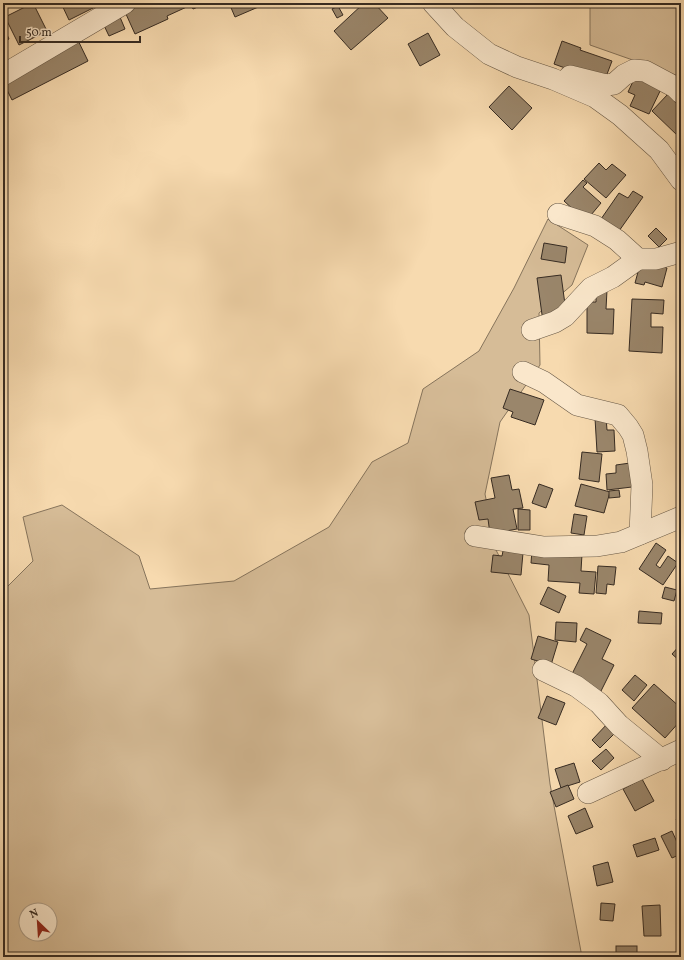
<svg xmlns="http://www.w3.org/2000/svg" width="684" height="960" font-family="Vollkorn,serif">
<rect width="100%" height="100%" fill="#f7daaf"/>
<filter id="stains"><feTurbulence type="fractalNoise" baseFrequency=".005" numOctaves="4"/><feColorMatrix values="0 0 0 0 .2 0 0 0 0 .09 0 0 0 0 .02 0 0 0 .5 -.17"/></filter>
<radialGradient id="worn" r=".72"><stop offset=".6" stop-color="#630" stop-opacity="0"/><stop offset="1" stop-color="#630" stop-opacity=".3"/></radialGradient>
<!-- green -->
<g fill="#d6bc97" stroke="#86745c" fill-rule="evenodd">
<polygon points="590,3 681,3 681,77 590,45"/>
<path d="M 548,219 L 588,245 L 572,285 L 539,313 L 540,365 L 500,422 L 485,494 L 496,550 L 529,615 L 550,784 L 582,957 L 3,957 L 3,591 L 33,561 L 23,517 L 62,505 L 139,556 L 150,589 L 234,581 L 329,527 L 372,462 L 408,443 L 423,389 L 479,351 L 514,288 ZM 26,910 L 50,910 L 50,934 L 26,934 Z"/>
</g>
<!-- building -->
<g fill="#9a866b" stroke="#362b22">
<polygon points="33,3 47,31 19,45 5,17"/>
<polygon points="61,3 93,3 95,7 69,20"/>
<polygon points="121,3 207,3 193,9 191,5 167,16 168,19 135,34"/>
<polygon points="229,3 262,3 263,5 235,17"/>
<polygon points="364,3 374,3 388,18 351,50 334,31"/>
<polygon points="338,6 343,15 337,18 332,9"/>
<polygon points="117,10 125,29 109,36 100,17"/>
<polygon points="3,26 9,39 3,42"/>
<polygon points="72,28 88,61 12,100 3,82"/>
<polygon points="428,33 440,55 420,66 408,44"/>
<polygon points="562,41 581,48 580,50 612,61 604,82 554,64"/>
<polygon points="636,75 662,87 649,114 630,106 635,95 628,92"/>
<polygon points="509,86 532,108 512,130 489,107"/>
<polygon points="668,94 681,108 681,133 678,136 652,111"/>
<polygon points="599,163 606,170 612,164 626,175 606,198 584,179"/>
<polygon points="583,180 587,183 583,187 601,203 586,221 564,201"/>
<polygon points="633,191 643,197 619,231 601,219 619,193 628,198"/>
<polygon points="656,228 667,239 659,247 648,236"/>
<polygon points="544,243 567,247 565,263 541,259"/>
<polygon points="641,261 667,268 662,287 645,282 644,285 635,283"/>
<polygon points="561,275 567,319 543,322 537,278"/>
<polygon points="596,290 607,290 606,309 614,309 613,334 587,333 587,302 596,302"/>
<polygon points="632,299 664,300 663,314 651,313 651,327 663,327 662,353 629,351"/>
<polygon points="510,389 544,400 535,425 511,417 513,412 503,408"/>
<polygon points="606,417 607,430 614,430 615,451 597,452 595,418"/>
<polygon points="582,452 602,454 599,482 579,479"/>
<polygon points="630,463 632,487 607,490 606,474 616,473 616,465"/>
<polygon points="509,475 512,490 519,489 523,508 513,509 517,529 490,534 488,519 479,520 475,502 495,498 491,478"/>
<polygon points="539,484 553,489 546,508 532,503"/>
<polygon points="581,484 610,492 604,513 575,506"/>
<polygon points="619,490 620,497 609,498 609,491"/>
<polygon points="518,509 530,510 530,530 518,530"/>
<polygon points="574,514 587,516 584,535 571,533"/>
<polygon points="656,543 666,550 656,565 660,568 668,556 678,563 663,585 639,569"/>
<polygon points="532,550 582,554 581,571 596,572 594,594 579,593 580,583 548,581 549,565 531,563"/>
<polygon points="503,551 523,553 521,575 491,572 493,555 502,556"/>
<polygon points="598,566 616,567 614,585 607,584 606,594 596,593"/>
<polygon points="548,587 566,596 559,613 540,604"/>
<polygon points="665,587 677,590 674,601 662,598"/>
<polygon points="639,611 662,613 661,624 638,623"/>
<polygon points="556,622 577,623 576,642 555,640"/>
<polygon points="586,628 611,640 602,659 614,665 600,693 570,678 587,644 580,640"/>
<polygon points="538,636 558,642 551,665 531,659"/>
<polygon points="681,644 681,662 672,654"/>
<polygon points="635,675 647,685 634,701 622,690"/>
<polygon points="654,684 681,708 681,720 665,738 632,708"/>
<polygon points="547,696 565,703 556,725 538,718"/>
<polygon points="609,722 617,731 600,748 592,740"/>
<polygon points="606,749 614,758 601,770 592,761"/>
<polygon points="574,763 580,782 561,788 555,769"/>
<polygon points="642,779 654,801 635,811 623,789"/>
<polygon points="568,785 574,799 556,807 550,792"/>
<polygon points="585,808 593,827 576,834 568,816"/>
<polygon points="681,816 681,827 676,819"/>
<polygon points="672,831 681,851 681,854 672,858 661,836"/>
<polygon points="655,838 659,850 637,857 633,845"/>
<polygon points="608,862 613,882 597,886 593,866"/>
<polygon points="601,903 615,904 613,921 600,920"/>
<polygon points="660,905 661,936 644,936 642,906"/>
<rect x="616" y="946" width="21" height="11"/>
</g>
<g fill="none" stroke-linecap="round" stroke-linejoin="round">
<defs>
<g id="minor">
<polyline points="433,3 455,27 489,54 517,67 553,79 595,97 620,115 659,150 681,180"/>
<polyline points="3,75 125,3"/>
<polyline points="570,76 606,85 614,84 624,75 634,70 645,71 675,87 681,93"/>
<polyline points="558,214 595,226 617,240 638,259 656,259 681,252"/>
<polyline points="532,330 555,322 565,316 591,288 613,277 638,259"/>
<polyline points="523,372 544,382 577,405 618,415 628,427 633,435 637,451 642,485 640,534"/>
<polyline points="475,536 544,547 597,546 621,542 681,517"/>
<polyline points="543,670 576,686 599,703 619,725 662,760"/>
<polyline points="588,793 681,750"/>
</g>
</defs>
<!-- minor casing -->
<use href="#minor" stroke="#665745" stroke-width="22"/>
<!-- minor -->
<use href="#minor" stroke="#fae7cb" stroke-width="21"/>
</g>
<!-- margin -->
<rect width="684" height="960" fill="none" stroke="#f7daaf" stroke-width="16"/>
<rect x="4" y="4" width="676" height="952" fill="none" stroke="#362b22" stroke-width="2"/>
<rect x="8" y="8" width="668" height="944" fill="none" stroke="#362b22"/>
<!-- north arrow -->
<g transform="translate(38 922) rotate(335)"><circle r="19" fill="#fae7cb" stroke="#ac9c87"/>
<path d="M0-3L7 15L0 10L-7 15Z" fill="#8f2418"/>
<text y="-6" font-size="11" font-weight="bold" text-anchor="middle" fill="#362b22">N</text>
</g>
<!-- scale -->
<path d="M20 36v6h120v-6" fill="none" stroke="#362b22" stroke-width="2"/>
<text x="26" y="36" font-size="12" fill="#362b22" stroke="#fae7cb" stroke-width="3" paint-order="stroke">50 m</text>
<rect width="100%" height="100%" filter="url(#stains)"/>
<rect width="100%" height="100%" fill="url(#worn)"/>
</svg>
